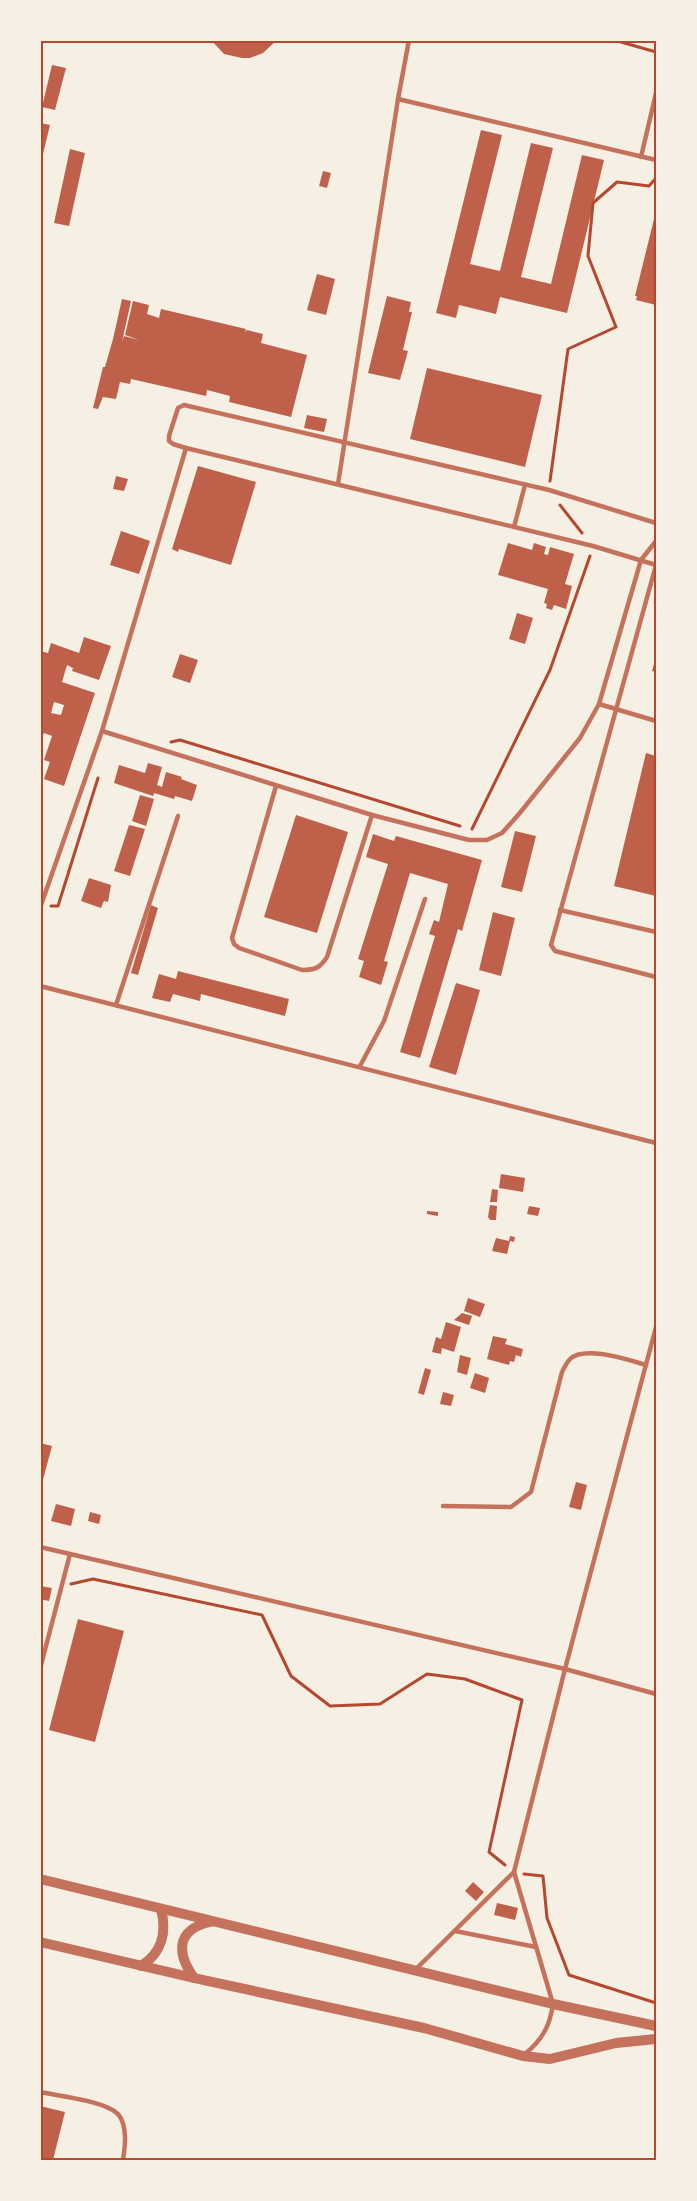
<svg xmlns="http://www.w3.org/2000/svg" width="697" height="2201" font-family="'DM Sans',sans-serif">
<rect width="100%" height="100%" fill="#f6efe4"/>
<!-- building -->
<g fill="#bf614a" fill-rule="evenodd">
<polygon points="211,40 277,40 263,53 250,58 242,58 224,54"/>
<polygon points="52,65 66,68 55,110 42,107"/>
<polygon points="40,123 50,125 43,154 40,153"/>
<polygon points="481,130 502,135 470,264 500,271 531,143 553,148 521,277 551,284 582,155 604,160 567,313 500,297 496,314 459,305 456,318 436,313"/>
<polygon points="70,149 85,153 69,226 54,223"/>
<polygon points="323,171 331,173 327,188 319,186"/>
<polygon points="656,211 656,305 636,300 637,296 635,296"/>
<polygon points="317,274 335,279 326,315 307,310"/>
<polygon points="387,296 411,302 409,312 412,312 403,350 408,351 400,380 368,373"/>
<polygon points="122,299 131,301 122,342 124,336 139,340 125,335 133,301 149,305 147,314 159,318 161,309 225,324 246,329 245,332 247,330 263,334 261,343 307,355 291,417 229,402 230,396 207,390 206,396 131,379 130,384 120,382 116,399 103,397 98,409 93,408 103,367 105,367 113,339"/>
<polygon points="427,368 542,395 525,467 410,439"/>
<polygon points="307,415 327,419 324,432 304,428"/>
<polygon points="198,466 256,482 231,565 179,549 178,552 172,549"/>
<polygon points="116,476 128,479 124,491 113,489"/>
<polygon points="121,531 150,541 139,574 110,565"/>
<polygon points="508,543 532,550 534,543 546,547 544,554 548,555 550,547 574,554 565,584 572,586 566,609 554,605 552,610 546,608 547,604 544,603 548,589 498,575"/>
<polygon points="517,613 533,618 525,644 509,639"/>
<path d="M 84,637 L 111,646 L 99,680 L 72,671 L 73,668 L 67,665 L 62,682 L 95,693 L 64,786 L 44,779 L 50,762 L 44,760 L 52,736 L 44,733 L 40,743 L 40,651 L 48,653 L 51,643 L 79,653 ZM 54,702 L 64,705 L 61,715 L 51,713 Z"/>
<polygon points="180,654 198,660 190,683 172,677"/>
<polygon points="656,657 656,672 652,671"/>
<polygon points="646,753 656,756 656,896 614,886"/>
<polygon points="148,763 162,767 157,785 162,787 166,772 182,777 181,779 197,785 192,801 175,796 174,799 154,793 153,796 114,783 119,765 145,773"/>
<polygon points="140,795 154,799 146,826 132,821"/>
<polygon points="296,815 348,832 317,933 264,917"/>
<polygon points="129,825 145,829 130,876 114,871"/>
<polygon points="515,831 536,836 522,892 501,887"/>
<polygon points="373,834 394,841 396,836 482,860 462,931 458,929 420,1058 400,1052 435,936 429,934 434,920 439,922 448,884 410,873 384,961 388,962 381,985 359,977 364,961 358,959 388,864 366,857"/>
<polygon points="89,878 111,885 108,902 104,901 101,908 81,901"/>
<polygon points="151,905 158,908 138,975 131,973"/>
<polygon points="493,912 515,918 501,976 479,970"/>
<polygon points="178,971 289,999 285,1016 201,994 200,1001 173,994 170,1002 152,998 159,974 176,979"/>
<polygon points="456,983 480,990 456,1075 429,1067"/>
<polygon points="501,1174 525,1178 523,1192 499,1188"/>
<polygon points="492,1189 498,1190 497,1202 490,1202"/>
<polygon points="490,1205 497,1206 496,1220 490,1220 488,1217"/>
<polygon points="529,1206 540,1208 538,1216 527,1214"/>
<polygon points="427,1211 438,1212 438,1216 427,1214"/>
<polygon points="510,1236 515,1237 514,1242 510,1241 507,1254 492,1251 496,1238 509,1241"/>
<polygon points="468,1298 485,1304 480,1317 464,1311"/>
<polygon points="462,1313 472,1316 469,1325 454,1320"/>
<polygon points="446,1322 461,1327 454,1352 442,1348 441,1354 432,1352 436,1337 441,1339"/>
<polygon points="493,1336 507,1339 505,1344 523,1349 521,1357 516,1355 514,1362 510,1361 509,1365 487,1359"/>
<polygon points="460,1355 471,1358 467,1375 457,1372"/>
<polygon points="425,1368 431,1370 424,1395 418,1393"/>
<polygon points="475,1373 489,1378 485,1393 470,1388"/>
<polygon points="443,1392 454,1395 451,1406 440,1404"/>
<polygon points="40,1443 52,1446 41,1487 40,1487"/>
<polygon points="576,1482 587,1485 581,1510 569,1507"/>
<polygon points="56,1504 75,1509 71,1526 51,1521"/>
<polygon points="90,1512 101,1515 99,1524 88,1521"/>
<polygon points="40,1586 52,1588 49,1601 40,1599"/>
<polygon points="78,1619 124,1631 95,1742 49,1730"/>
<polygon points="473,1882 484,1892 476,1901 465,1891"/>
<polygon points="497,1903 518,1908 515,1920 494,1915"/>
<polygon points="40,2106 65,2112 53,2160 40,2160"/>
</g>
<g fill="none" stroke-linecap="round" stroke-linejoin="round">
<!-- path -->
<g stroke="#b5482f" stroke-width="3">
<polyline points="614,40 656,52"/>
<polyline points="550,481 568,349 616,327 588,256 593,203 617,182 649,186 656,178"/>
<polyline points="560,505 582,533"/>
<polyline points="171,742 180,740 460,826"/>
<polyline points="472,829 550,670 590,556"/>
<polyline points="51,906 58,906 98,778"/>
<polyline points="71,1584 93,1579 262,1615 291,1676 330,1706 380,1704 427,1674 465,1679 522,1700 489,1852 505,1865"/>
<polyline points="524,1874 543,1876 547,1918 569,1975 656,2003"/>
</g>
<!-- service -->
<g stroke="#c5725c" stroke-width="4.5">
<polyline points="398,99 656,160"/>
<polyline points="641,157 656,93"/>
<polyline points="338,484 398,99 409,40"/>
<polyline points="656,523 549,490 184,405 178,408 169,436 169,441 173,444 186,448 593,546 656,565"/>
<polyline points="514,527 525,485"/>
<polyline points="656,565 551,945 555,951 656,977"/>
<polyline points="599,704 641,560 656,541"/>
<polyline points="102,731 372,815 469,840 487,840 502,833 519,814 580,738 599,704 656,721"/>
<path d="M 276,786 L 232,938 L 234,944 L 239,948 L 302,970 C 315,970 320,968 327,957 L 372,815"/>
<polyline points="40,908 102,731 186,448"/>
<polyline points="560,910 656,932"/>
<polyline points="40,986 656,1143"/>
<polyline points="116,1005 178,816"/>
<polyline points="360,1066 384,1021 425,899"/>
<path d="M 443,1506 L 511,1507 L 531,1492 L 562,1372 C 564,1368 567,1362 570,1359 C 584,1345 629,1360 646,1365"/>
<polyline points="40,1547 565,1669 656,1694"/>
<polyline points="40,1669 70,1554"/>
<path d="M 514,1872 L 553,2004 C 550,2026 542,2040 525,2054"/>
<polyline points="455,1931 536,1947"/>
<polyline points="416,1969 514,1872 565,1669 656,1327"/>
<path d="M 40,2092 C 59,2096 105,2101 118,2114 C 128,2126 125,2147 123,2160"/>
</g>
<!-- tertiary -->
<g stroke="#c5725c" stroke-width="10">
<polyline points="40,1879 553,2004 656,2026"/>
<polyline points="40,1942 194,1978 424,2028 523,2056 550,2059 616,2043 656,2039"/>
<path d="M 141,1966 C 162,1953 167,1932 161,1909"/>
<path d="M 194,1978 C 177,1954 175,1930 210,1922"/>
</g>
</g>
<!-- border -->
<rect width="697" height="2201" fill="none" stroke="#f6efe4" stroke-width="84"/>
<rect x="42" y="42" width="613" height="2117" fill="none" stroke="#b5482f" stroke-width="2"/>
</svg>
